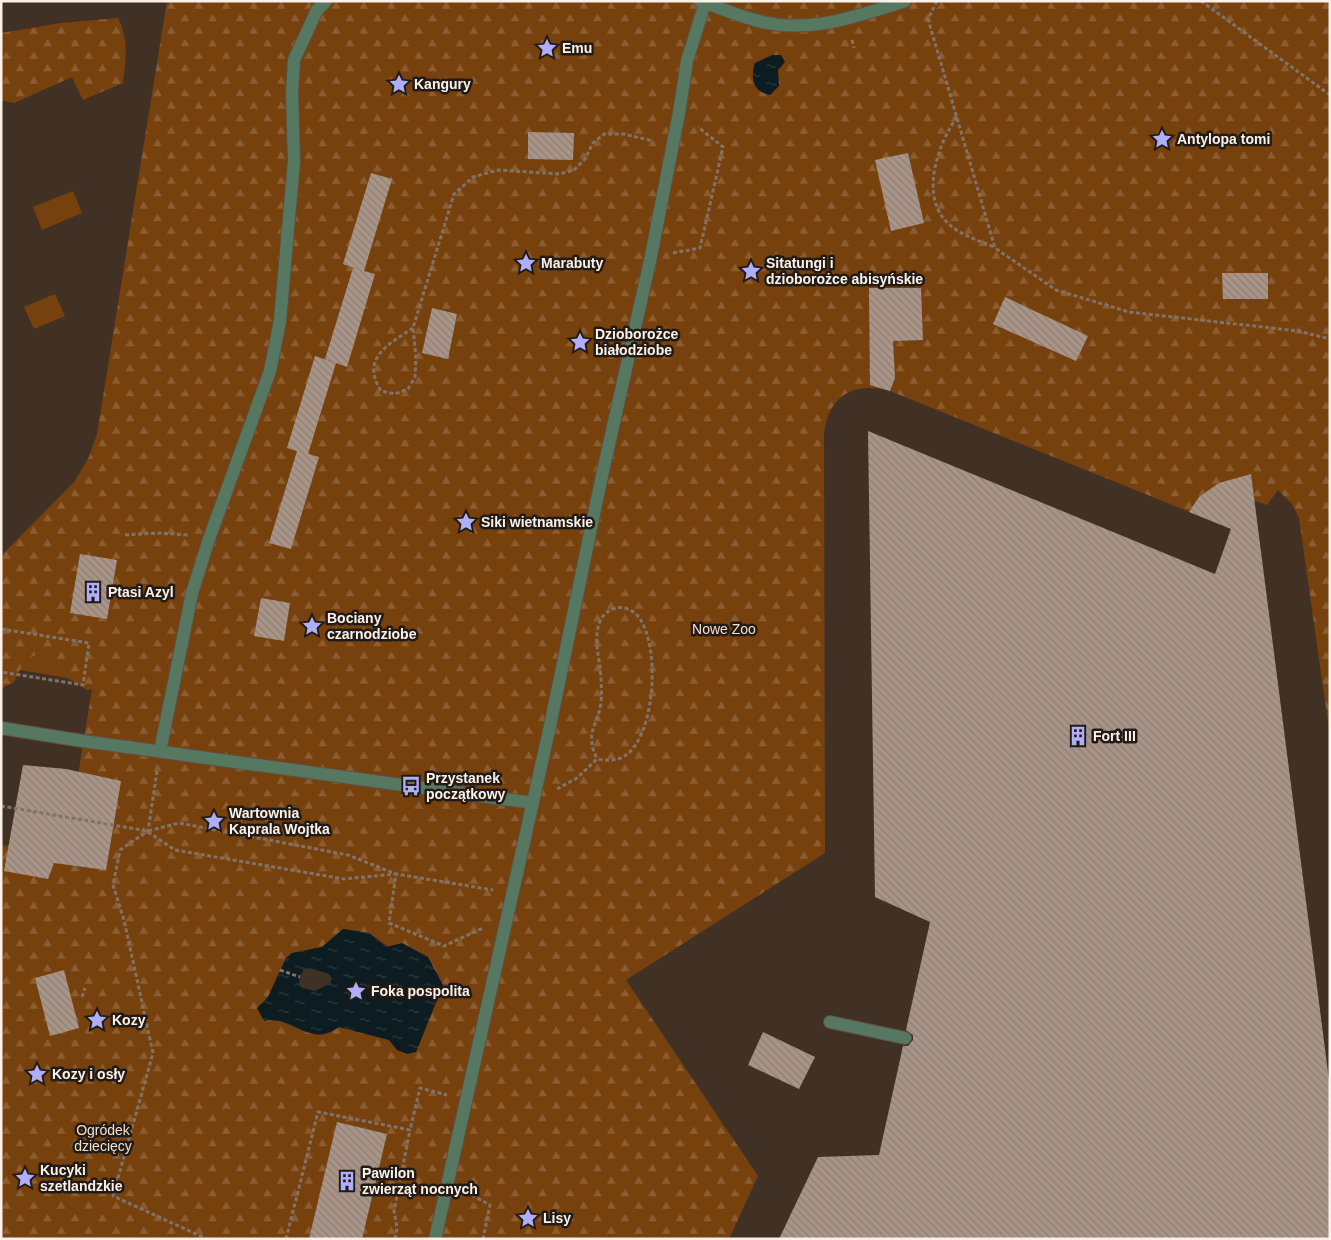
<svg xmlns="http://www.w3.org/2000/svg" width="1331" height="1240" font-family="Helvetica,sans-serif">
<defs>
<pattern id="forest-firs" width="22" height="20" patternUnits="userSpaceOnUse" patternTransform="scale(1.25)"><rect width="22" height="20" fill="#77410e"/><path d="M5 1l3.5 6h-7zM16 11l3.5 6h-7z" fill="#8b5d31"/></pattern>
<pattern id="water-ripples" width="26" height="14" patternUnits="userSpaceOnUse" patternTransform="scale(1.25)"><rect width="26" height="14" fill="#0c1c21"/><path d="M2 4q2-2 4 0t4 0M15 11q2-2 4 0t4 0" fill="none" stroke="#303d41"/></pattern>
<pattern id="building-back-hatch" width="6" height="6" patternUnits="userSpaceOnUse" patternTransform="scale(1.25)"><rect width="6" height="6" fill="#a99588"/><path d="M-1 5l2 2M0 0l6 6M5-1l2 2" fill="none" stroke="#8d7e74"/></pattern>
</defs>
<rect width="100%" height="100%" fill="#413125"/>
<!-- green -->
<g fill="#77410e">
<polygon points="73,191 82,213 42,230 33,207"/>
<polygon points="55,294 65,316 34,329 24,307"/>
<polygon points="1,635 85,648 80,680 1,667"/>
</g>
<!-- forest -->
<g fill="url(#forest-firs)" fill-rule="evenodd">
<path d="M 167,1 L 1330,1 L 1330,736 L 1299,518 L 1292,504 L 1278,490 L 1267,505 L 1253,500 L 1212,521 L 890,391 C 854,381 829,395 824,433 L 825,853 L 626,980 L 758,1176 L 729,1239 L 1,1239 L 1,845 L 15,847 L 77,782 L 92,689 L 87,690 L 61,674 L 51,659 L 38,654 L 25,660 L 14,682 L 1,689 L 1,556 L 75,481 L 89,457 L 97,434 ZM 343,929 L 369,933 L 443,985 L 416,1052 L 397,1050 L 389,1040 L 339,1027 C 333,1031 329,1034 321,1035 C 308,1036 268,1015 257,1008 L 268,997 L 286,958 L 292,953 L 322,947 Z"/>
<path d="M 118,18 C 129,40 126,60 123,83 L 83,100 L 72,77 L 14,103 L 1,100 L 1,33 L 61,23 Z"/>
</g>
<!-- water -->
<g fill="url(#water-ripples)" fill-rule="evenodd">
<path d="M 772,55 L 781,55 L 785,62 L 778,70 L 779,86 L 770,95 C 753,92 750,78 755,63 Z"/>
<path d="M 343,929 L 369,933 L 386,947 L 402,943 L 428,957 L 443,985 L 416,1052 L 407,1054 L 397,1050 L 389,1040 L 339,1027 C 308,1048 295,1015 264,1021 L 257,1008 L 268,997 L 286,958 L 292,953 L 322,947 ZM 310,968 L 329,974 L 332,979 L 329,984 L 315,991 L 303,988 L 299,985 L 300,977 L 304,969 Z"/>
</g>
<!-- building -->
<g fill="url(#building-back-hatch)">
<polygon points="528,132 574,133 573,160 528,159"/>
<polygon points="908,153 924,223 891,231 875,160"/>
<polygon points="371,173 392,179 364,271 375,274 347,367 325,359 353,268 357,269 343,264"/>
<polygon points="1222,273 1268,273 1268,299 1223,299"/>
<polygon points="869,288 921,288 923,340 893,341 895,378 890,391 870,385"/>
<polygon points="1005,297 1088,336 1076,361 993,324"/>
<polygon points="432,308 457,314 448,359 422,353"/>
<polygon points="315,356 336,363 308,454 319,457 291,549 269,543 297,451 287,448"/>
<polygon points="868,431 1215,574 1231,529 1189,512 1199,497 1219,483 1251,474 1330,1088 1330,1239 779,1239 818,1157 879,1155 903,1046 908,1046 913,1040 913,1035 906,1030 930,922 875,897"/>
<polygon points="80,554 117,560 107,619 70,613"/>
<polygon points="261,598 290,603 284,641 254,636"/>
<polygon points="23,765 66,769 121,781 106,870 54,863 48,879 4,871"/>
<polygon points="64,970 79,1028 50,1036 35,978"/>
<polygon points="763,1032 815,1057 799,1089 748,1065"/>
<polygon points="337,1122 387,1134 362,1239 309,1239"/>
</g>
<g fill="none" stroke-linecap="round" stroke-linejoin="round">
<defs>
<g id="service">
<polyline points="1,728 83,741"/>
<polyline points="830,1022 905,1038"/>
</g>
<g id="pedestrian">
<path d="M 700,1 C 718,7 736,15 755,20 C 807,35 855,17 905,1"/>
<polyline points="83,741 533,803"/>
<polyline points="160,751 192,593 209,539 270,371 280,321 294,161 292,93 294,60 317,10 326,1"/>
<polyline points="435,1239 550,726 600,485 651,256 679,113 687,61 705,3"/>
</g>
</defs>
<!-- service casing -->
<use href="#service" stroke="#5f5044" stroke-width="14"/>
<!-- pedestrian casing -->
<use href="#pedestrian" stroke="#5f5044" stroke-width="14"/>
<!-- path -->
<g stroke="#817368" stroke-width="3" stroke-dasharray="4 2.5" stroke-linecap="butt">
<polyline points="937,1 928,19 995,248 1056,290 1129,312 1298,331 1330,339"/>
<polyline points="1201,1 1330,95"/>
<polyline points="852,40 854,48"/>
<path d="M 957,117 C 939,142 921,191 944,219 C 956,234 978,240 994,247"/>
<polyline points="673,253 700,248 723,147 698,127"/>
<path d="M 413,328 C 389,344 360,358 381,391 L 395,394 L 408,389 L 415,377 L 416,357 L 413,328 L 454,194 L 473,177 L 498,170 L 560,174 L 574,170 L 585,159 L 593,143 L 604,134 L 624,134 L 653,141"/>
<polyline points="125,535 157,533 189,535"/>
<polyline points="1,629 89,643 83,685 1,672"/>
<polyline points="157,771 148,831 120,850 113,885 124,920 153,1053 113,1196 207,1239"/>
<path d="M 557,789 L 577,778 L 597,759 C 607,761 618,761 626,755 C 656,734 661,642 637,615 C 632,610 623,606 616,608 C 590,615 597,648 600,667 C 601,679 602,690 601,702 C 598,728 584,730 597,759"/>
<polyline points="1,806 148,831 179,823 348,855 396,874 493,890"/>
<polyline points="148,832 175,850 344,879 396,874 389,923 444,946 483,928"/>
<polyline points="280,970 300,977"/>
<polyline points="82,997 85,988"/>
<polyline points="466,1192 490,1205 483,1239"/>
<polyline points="286,1239 318,1112 410,1130 420,1088 447,1095"/>
<polyline points="395,1239 397,1228 394,1211 410,1130"/>
</g>
<!-- service -->
<use href="#service" stroke="#577860" stroke-width="12"/>
<!-- pedestrian -->
<use href="#pedestrian" stroke="#577860" stroke-width="12"/>
</g>
<!-- icons -->
<defs>
<symbol id="sight-bare" viewBox="-9 -9 18 18"><path d="M0-6L1.8-2.2L6-1.7L2.9 1.2L3.7 5.4L0 3.3L-3.7 5.4L-2.9 1.2L-6-1.7L-1.8-2.2Z" fill="#afaefa" stroke="#221b15" stroke-width="2.5" paint-order="stroke"/></symbol>
<symbol id="building-bare" viewBox="-9 -9 18 18"><path d="M-4-6H4V6H1V3H-1V6H-4ZM-2.5-4.3h1.7v1.8h-1.7ZM.8-4.3h1.7v1.8H.8ZM-2.5-1h1.7V.8h-1.7ZM.8-1h1.7V.8H.8Z" fill="#afaefa" stroke="#221b15" stroke-width="2.5" paint-order="stroke"/></symbol>
<symbol id="bus-bare" viewBox="-9 -9 18 18"><path d="M-5-6H5V4H4V6H2V4H-2V6H-4V4H-5ZM-3.5-4V0h7V-4ZM-3.5 1.2v1.5H-2V1.2ZM2 1.2v1.5H3.5V1.2Z" fill="#afaefa" stroke="#221b15" stroke-width="2.5" paint-order="stroke"/></symbol>
</defs>
<g fill-rule="evenodd">
<use href="#sight-bare" x="533" y="34" width="28" height="28"/>
<use href="#sight-bare" x="385" y="70" width="28" height="28"/>
<use href="#sight-bare" x="1148" y="125" width="28" height="28"/>
<use href="#sight-bare" x="512" y="249" width="28" height="28"/>
<use href="#sight-bare" x="737" y="257" width="28" height="28"/>
<use href="#sight-bare" x="566" y="328" width="28" height="28"/>
<use href="#sight-bare" x="452" y="508" width="28" height="28"/>
<use href="#building-bare" x="79" y="578" width="28" height="28"/>
<use href="#sight-bare" x="298" y="612" width="28" height="28"/>
<use href="#building-bare" x="1064" y="722" width="28" height="28"/>
<use href="#bus-bare" x="397" y="772" width="28" height="28"/>
<use href="#sight-bare" x="200" y="807" width="28" height="28"/>
<use href="#sight-bare" x="342" y="977" width="28" height="28"/>
<use href="#sight-bare" x="83" y="1006" width="28" height="28"/>
<use href="#sight-bare" x="23" y="1060" width="28" height="28"/>
<use href="#sight-bare" x="11" y="1164" width="28" height="28"/>
<use href="#building-bare" x="333" y="1167" width="28" height="28"/>
<use href="#sight-bare" x="514" y="1204" width="28" height="28"/>
</g>
<g text-anchor="middle" stroke-width="5" stroke-linejoin="round" paint-order="stroke">
<!-- poi labels -->
<g font-size="14" font-weight="bold" fill="#fbf1e9" stroke="#221b15" text-anchor="start">
<text x="562" y="53">Emu</text>
<text x="414" y="89">Kangury</text>
<text x="1177" y="144">Antylopa tomi</text>
<text x="541" y="268">Marabuty</text>
<text x="766" y="268">Sitatungi i<tspan x="766" dy="16">dzioborożce abisyńskie</tspan></text>
<text x="595" y="339">Dzioborożce<tspan x="595" dy="16">białodziobe</tspan></text>
<text x="481" y="527">Siki wietnamskie</text>
<text x="108" y="597">Ptasi Azyl</text>
<text x="327" y="623">Bociany<tspan x="327" dy="16">czarnodziobe</tspan></text>
<text x="1093" y="741">Fort III</text>
<text x="426" y="783">Przystanek<tspan x="426" dy="16">początkowy</tspan></text>
<text x="229" y="818">Wartownia<tspan x="229" dy="16">Kaprala Wojtka</tspan></text>
<text x="371" y="996">Foka pospolita</text>
<text x="112" y="1025">Kozy</text>
<text x="52" y="1079">Kozy i osły</text>
<text x="40" y="1175">Kucyki<tspan x="40" dy="16">szetlandzkie</tspan></text>
<text x="362" y="1178">Pawilon<tspan x="362" dy="16">zwierząt nocnych</tspan></text>
<text x="543" y="1223">Lisy</text>
</g>
<!-- park labels -->
<g font-size="14" fill="#f3dfd0" stroke="#221b15">
<text x="724" y="634">Nowe Zoo</text>
<text x="103" y="1135">Ogródek<tspan x="103" dy="16">dziecięcy</tspan></text>
</g>
</g>
<!-- border -->
<rect width="1331" height="1240" fill="none" stroke="#fbf1e9" stroke-width="5"/>
</svg>
